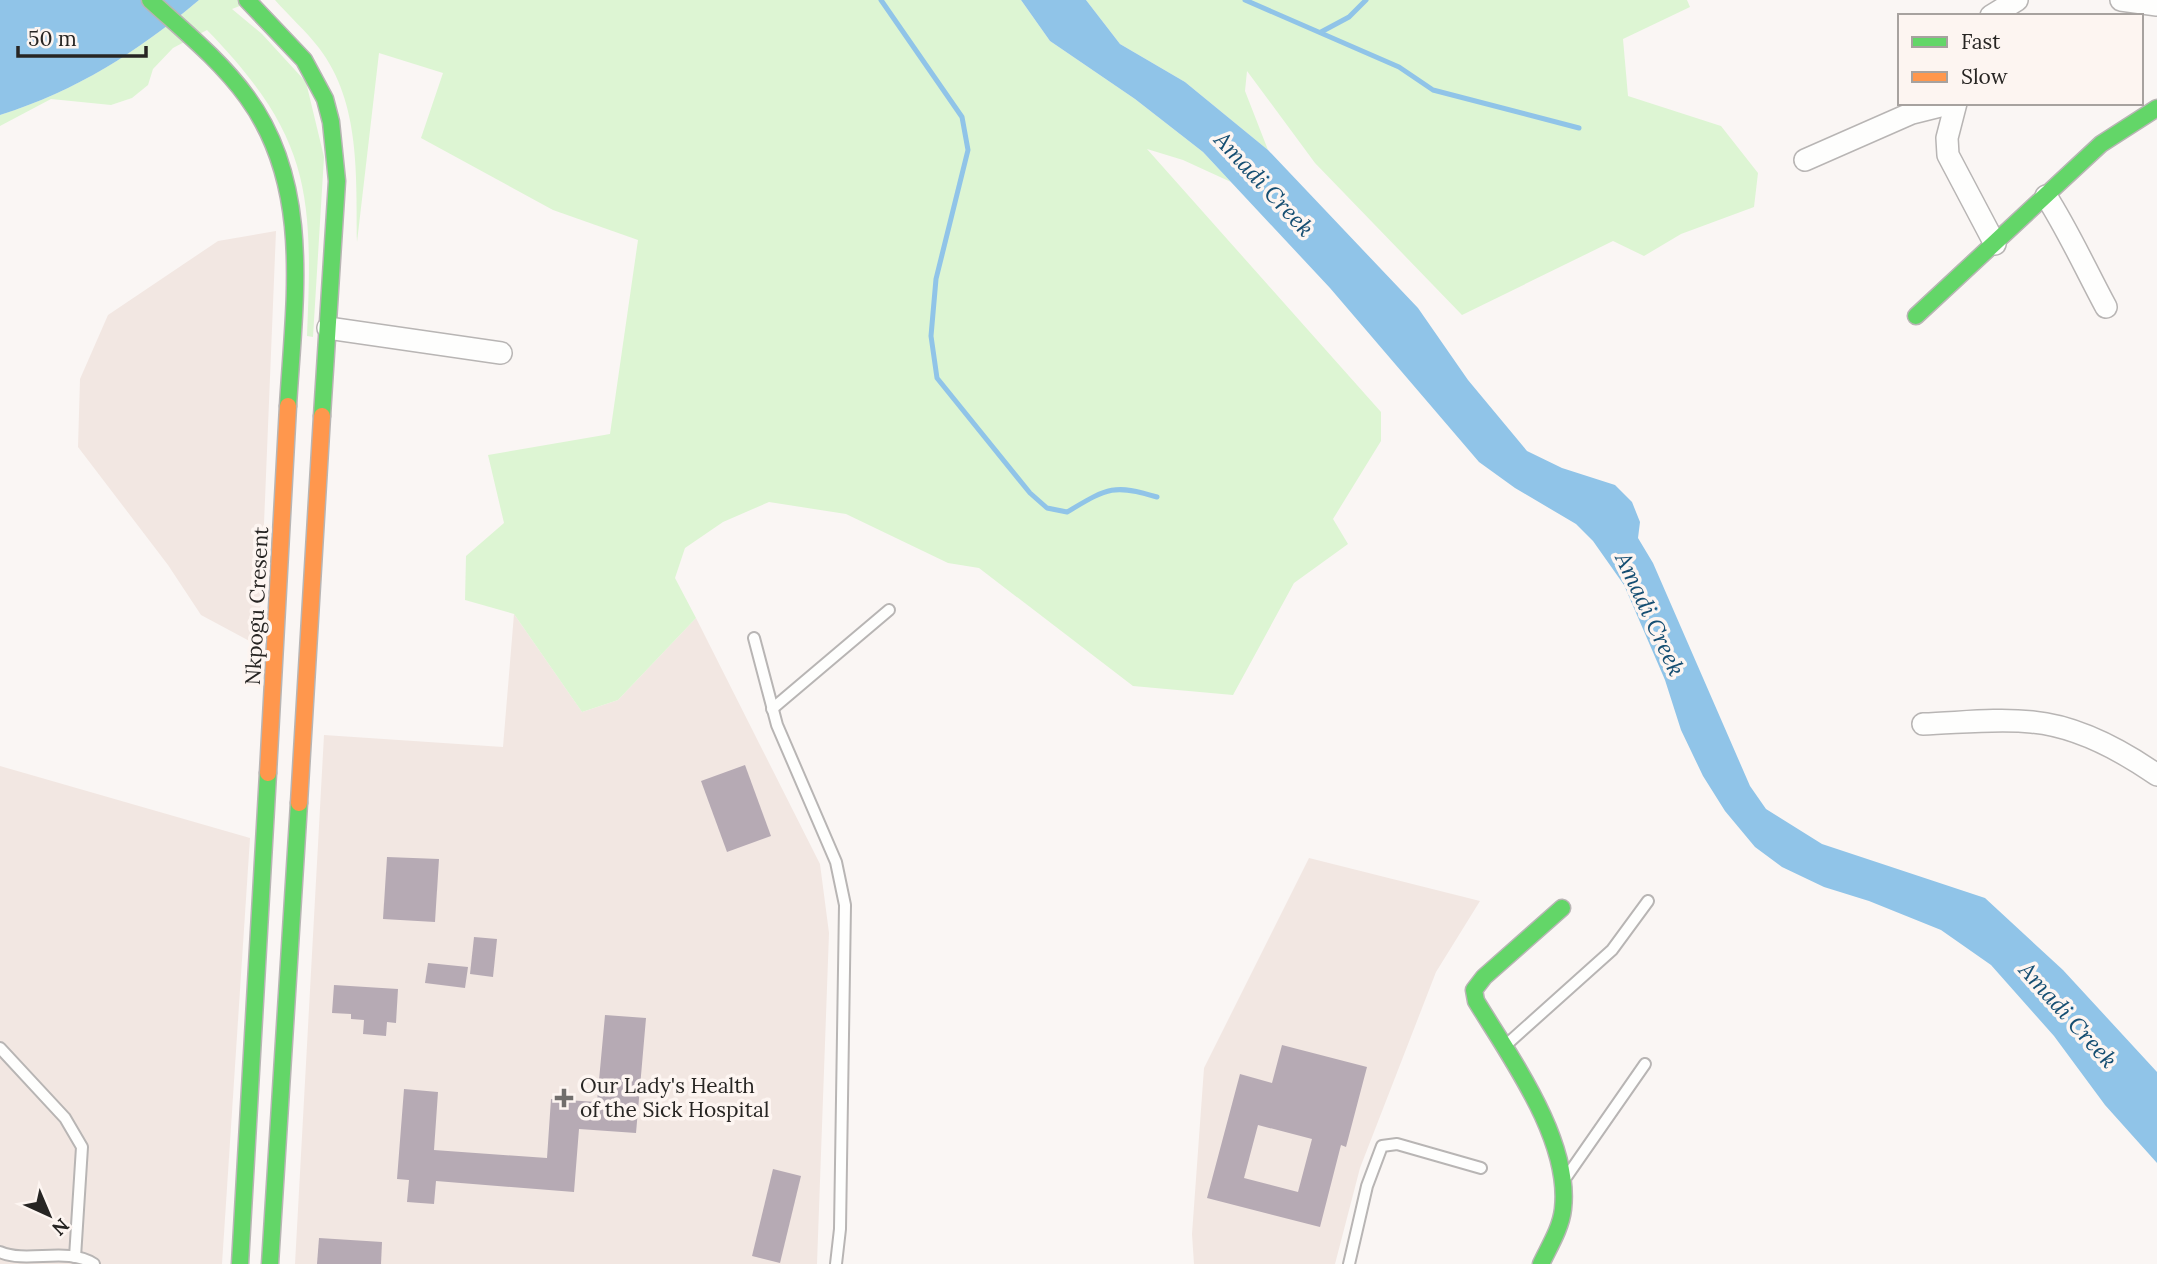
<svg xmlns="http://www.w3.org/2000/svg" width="2157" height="1264" font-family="Lora,serif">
<rect width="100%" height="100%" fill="#faf6f4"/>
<!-- built -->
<g fill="#f2e7e2">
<polygon points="276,231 259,646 201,615 168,565 78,447 80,379 108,315 218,241"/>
<polygon points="514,614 582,712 618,700 696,618 820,864 829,933 817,1264 295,1264 324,735 503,747"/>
<polygon points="0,766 250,838 222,1264 0,1264"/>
<polygon points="1309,858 1480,901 1436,972 1360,1168 1335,1264 1194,1264 1192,1234 1204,1068"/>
</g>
<!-- green -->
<g fill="#ddf5d3">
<path d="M 199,0 L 255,0 L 232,9 L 262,34 L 306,82 L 324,157 L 313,337 L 307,336 C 313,194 311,137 207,30 L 173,48 L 153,69 L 148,85 L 132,98 L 111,105 L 51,99 L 0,126 L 0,115 C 78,90 136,53 199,0 Z"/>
<path d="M 275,0 L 1021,0 L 1050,41 L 1135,99 L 1203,152 L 1231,182 L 1183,160 L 1147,149 L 1381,412 L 1381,441 L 1333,519 L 1348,544 L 1294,583 L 1233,695 L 1133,686 L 979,568 L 948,563 L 846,514 L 769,502 L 723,522 L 685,548 L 675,578 L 696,618 L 618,700 L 582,712 L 514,614 L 465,600 L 466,556 L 504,523 L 488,455 L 610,434 L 638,240 L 553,210 L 421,138 L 443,73 L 379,53 L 357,242 C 356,177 361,103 319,48 C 306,31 289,16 275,0 Z"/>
<polygon points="1086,0 1687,0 1690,7 1623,39 1628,96 1721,126 1758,173 1754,207 1681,234 1644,256 1613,241 1462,315 1315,163 1247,71 1245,91 1268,150 1185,82 1120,44"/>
</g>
<!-- water -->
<g fill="#90c4e8">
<path d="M 0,0 L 199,0 C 136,53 78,90 0,115 Z"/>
<polygon points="1021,0 1086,0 1120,44 1185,82 1268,150 1418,308 1468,380 1527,451 1562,468 1615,485 1632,502 1640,522 1638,538 1653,563 1750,786 1766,809 1822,844 1985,898 2063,970 2157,1072 2157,1163 2105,1105 2054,1036 1991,965 1941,930 1869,901 1824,887 1782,867 1755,847 1725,811 1703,776 1681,730 1665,680 1624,585 1593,541 1576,524 1515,488 1479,462 1330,288 1203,152 1135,99 1050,41"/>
</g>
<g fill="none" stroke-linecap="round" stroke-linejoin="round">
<!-- stream -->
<g stroke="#90c4e8" stroke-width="5">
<path d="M 881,0 L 962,117 L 968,150 L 936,279 L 931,336 L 937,378 L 1030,493 L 1047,508 L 1067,512 C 1106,489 1113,483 1157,497"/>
<polyline points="1245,0 1399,67 1433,90 1579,128"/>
<polyline points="1321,32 1349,17 1366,0"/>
</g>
</g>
<!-- building -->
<g fill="#b6aab4" fill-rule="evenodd">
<polygon points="745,765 771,836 727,852 701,781"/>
<polygon points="387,857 439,859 435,922 383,919"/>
<polygon points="474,937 497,939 493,977 470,974"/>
<polygon points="428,963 468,967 465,988 425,983"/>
<polygon points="334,985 398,989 396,1023 387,1022 386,1036 363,1034 364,1020 351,1019 351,1014 332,1013"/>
<polygon points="605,1015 646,1018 636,1133 579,1129 574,1192 436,1181 434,1204 407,1202 409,1180 397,1179 404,1089 438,1092 434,1150 547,1158 551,1099 597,1102"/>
<path d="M 1282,1045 L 1367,1067 L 1346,1147 L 1341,1145 L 1320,1227 L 1207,1198 L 1240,1074 L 1272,1083 ZM 1258,1125 L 1312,1139 L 1298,1192 L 1244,1178 Z"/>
<polygon points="773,1169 801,1176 780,1263 752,1256"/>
<polygon points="319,1238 382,1242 381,1264 317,1264"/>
</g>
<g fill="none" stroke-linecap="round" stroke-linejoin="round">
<defs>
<g id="lane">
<polyline points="754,638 777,725 836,862 845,905 840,1229 836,1264"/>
<polyline points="772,709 889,610"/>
<polyline points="1506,1045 1612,950 1648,901"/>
<polyline points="0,1048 65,1118 82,1147 75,1257"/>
<polyline points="1567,1176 1645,1064"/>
<path d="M 0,1252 C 28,1264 67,1246 94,1264"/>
<polyline points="1349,1264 1367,1186 1382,1146 1397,1144 1481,1168"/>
</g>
<g id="street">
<polyline points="2121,0 2157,5"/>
<polyline points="1991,16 2017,0"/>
<polyline points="1956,103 1947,138 1948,155 1995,244"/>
<polyline points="1805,160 1912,113 1952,103"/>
<path d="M 2046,196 C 2069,232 2086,270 2106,307"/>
<polyline points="328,328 501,353"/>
<path d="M 1923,724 C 1958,723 1996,718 2032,722 C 2076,726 2121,750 2157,775"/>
</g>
<g id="fast">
<path d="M 150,0 C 184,31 220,60 247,97 C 313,187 294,302 288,406"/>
<polyline points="247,0 304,60 325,99 331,122 337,181 322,416"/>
<polyline points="1916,316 2101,144 2157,108"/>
<polyline points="240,1264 268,773"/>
<polyline points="270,1264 299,803"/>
<path d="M 1541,1264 C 1549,1247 1561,1228 1563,1209 C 1571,1140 1510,1057 1476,1001 L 1474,990 L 1484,977 L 1562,908"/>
</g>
<g id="slow">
<polyline points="268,773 288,406"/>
<polyline points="299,803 322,416"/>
</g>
</defs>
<!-- lane casing -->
<use href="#lane" stroke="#b8b5b4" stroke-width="14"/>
<!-- street casing -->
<use href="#street" stroke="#b8b5b4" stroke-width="24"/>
<!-- fast casing -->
<use href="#fast" stroke="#b8b5b4" stroke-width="19"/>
<!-- slow casing -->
<use href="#slow" stroke="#b8b5b4" stroke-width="19"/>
<!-- lane -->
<use href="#lane" stroke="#fefefd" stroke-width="10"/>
<!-- street -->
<use href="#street" stroke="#fefefd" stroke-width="21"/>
<!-- fast -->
<use href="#fast" stroke="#63d668" stroke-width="16"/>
<!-- slow -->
<use href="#slow" stroke="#ff974d" stroke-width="16"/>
</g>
<!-- markers -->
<path fill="#716e6c" stroke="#fdf5f1" stroke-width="2.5" d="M560.5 1087.5h7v7h7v7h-7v7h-7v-7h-7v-7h7z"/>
<g text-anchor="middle" stroke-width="7" stroke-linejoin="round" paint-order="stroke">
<!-- street labels -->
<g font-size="21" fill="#272523" stroke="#fdf5f1">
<text transform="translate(257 606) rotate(-87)" y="7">Nkpogu Cresent</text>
</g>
<!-- poi labels -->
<g font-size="21" fill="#272523" stroke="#fdf5f1" text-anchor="start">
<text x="580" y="1093">Our Lady's Health<tspan x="580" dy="24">of the Sick Hospital</tspan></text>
</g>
<!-- water labels -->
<g font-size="23" font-style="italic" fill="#154e72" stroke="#fdf5f1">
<text transform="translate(1264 184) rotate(47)" y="8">Amadi Creek</text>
<text transform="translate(1650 614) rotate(65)" y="8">Amadi Creek</text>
<text transform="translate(2068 1015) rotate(48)" y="8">Amadi Creek</text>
</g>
</g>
<!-- legend -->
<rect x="1898" y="14" width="245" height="91" fill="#fdf5f1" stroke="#a7a29f" stroke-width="2"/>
<rect x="1912" y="37" width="35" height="10" fill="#63d668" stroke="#a7a29f" stroke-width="2"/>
<text x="1961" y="49" font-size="21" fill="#272523">Fast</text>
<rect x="1912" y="72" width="35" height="10" fill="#ff974d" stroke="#a7a29f" stroke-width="2"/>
<text x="1961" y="84" font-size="21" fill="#272523">Slow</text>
<!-- north arrow -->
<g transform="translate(49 1215) rotate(136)" stroke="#fdf5f1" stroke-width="5" paint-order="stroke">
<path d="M0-5L12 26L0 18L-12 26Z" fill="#272523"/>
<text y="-10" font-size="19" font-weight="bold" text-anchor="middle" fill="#272523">N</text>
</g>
<!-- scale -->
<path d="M18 46v10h128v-10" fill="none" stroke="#272523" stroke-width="3.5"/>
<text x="28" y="46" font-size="21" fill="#272523" stroke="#fdf5f1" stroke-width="5" paint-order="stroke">50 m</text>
</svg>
